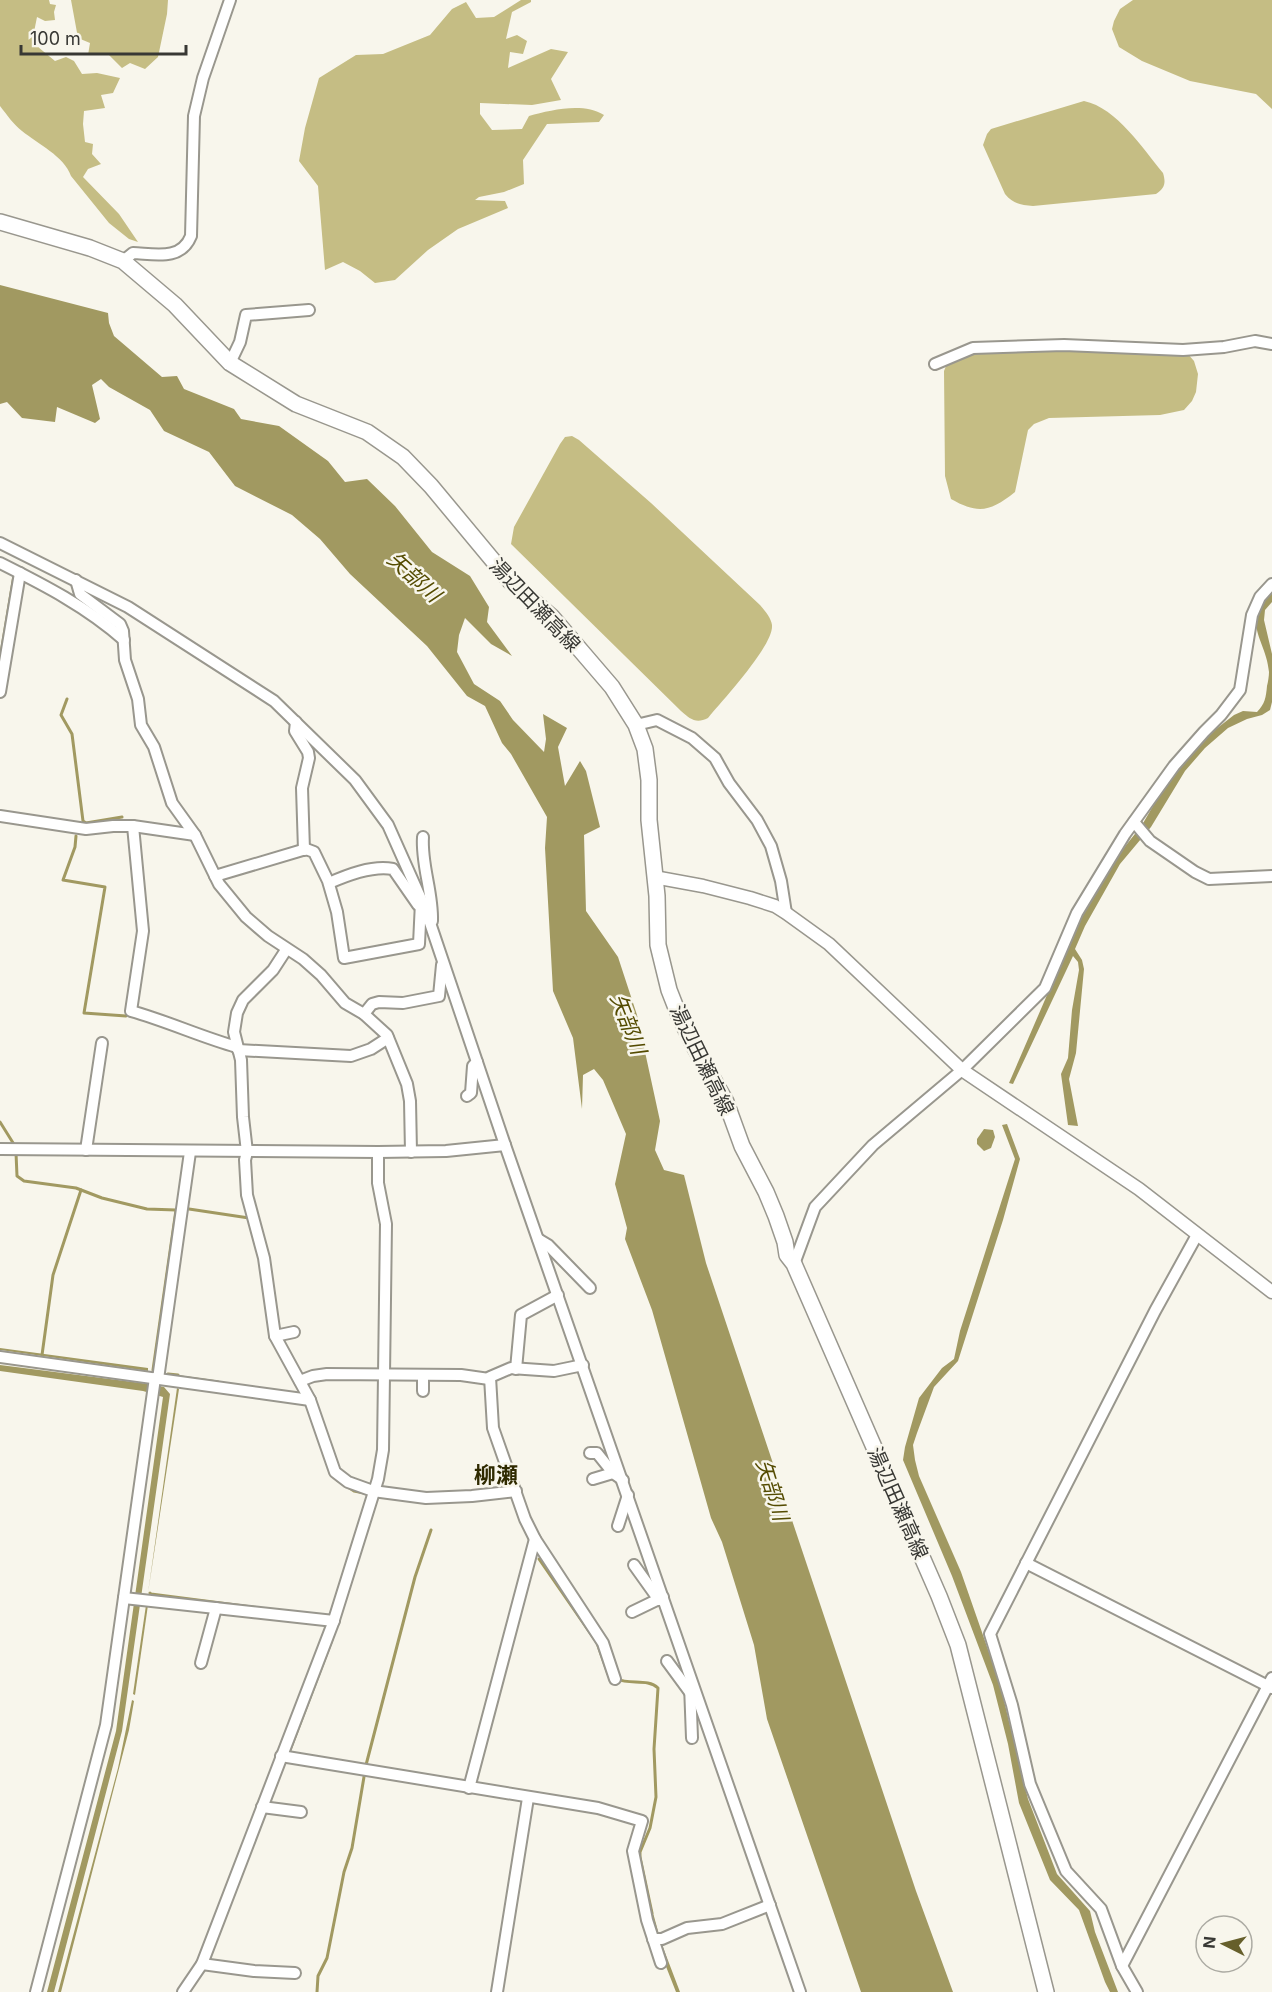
<svg xmlns="http://www.w3.org/2000/svg" width="1272" height="1992" font-family="Inter,'Noto Sans JP',sans-serif">
<rect width="100%" height="100%" fill="#f8f6ec"/>
<!-- forest -->
<g fill="#c5bd84">
<path d="M 0,0 L 49,0 L 50,4 L 56,5 L 54,12 L 55,20 L 45,21 L 37,17 L 32,42 L 55,61 L 66,57 L 74,61 L 82,74 L 97,73 L 120,78 L 113,93 L 101,95 L 105,108 L 84,111 L 83,124 L 85,142 L 93,144 L 92,154 L 101,164 L 88,169 L 83,177 L 119,214 L 138,242 L 129,239 L 109,223 L 71,176 C 64,156 38,144 22,131 C 14,125 7,115 0,106 Z"/>
<polygon points="71,0 168,0 167,14 158,57 145,69 130,63 122,68 107,53 88,55 90,43 78,38"/>
<path d="M 521,0 L 531,0 L 531,2 L 512,12 L 506,39 L 517,35 L 527,41 L 523,54 L 510,52 L 508,68 L 551,49 L 568,52 L 551,79 L 561,100 L 532,105 L 480,103 L 480,114 L 492,130 L 522,129 L 529,116 C 551,110 583,102 604,115 L 599,122 L 547,124 L 523,160 L 524,184 L 504,192 L 479,197 L 475,200 L 505,201 L 508,208 L 458,229 L 428,250 L 395,280 L 375,283 L 360,271 L 343,262 L 325,270 L 318,186 L 299,161 L 305,128 L 319,78 L 356,55 L 383,54 L 430,35 L 452,9 L 466,2 L 476,18 L 494,17 Z"/>
<polygon points="1133,0 1272,0 1272,109 1256,94 1190,81 1142,61 1119,47 1112,29 1114,21 1120,9"/>
<path d="M 1084,101 C 1117,108 1143,149 1163,173 C 1166,183 1165,188 1156,194 L 1033,206 C 1021,205 1013,204 1005,194 L 983,145 L 987,134 L 991,129 Z"/>
<path d="M 960,347 L 1187,353 L 1194,361 L 1198,374 L 1196,392 L 1192,401 L 1184,410 L 1160,415 L 1049,418 L 1034,424 L 1028,430 L 1015,492 C 991,511 979,515 951,499 L 945,476 L 944,371 L 948,361 Z"/>
<path d="M 572,436 L 579,440 L 651,503 L 760,605 C 764,610 771,617 772,625 C 774,645 723,700 708,718 C 696,724 690,719 681,711 L 511,544 L 514,527 L 560,444 L 565,437 Z"/>
</g>
<!-- water -->
<g fill="#a19961">
<polygon points="0,285 108,313 109,323 114,336 162,377 177,376 184,389 234,409 241,419 279,426 328,461 345,482 367,479 395,506 432,552 470,576 489,607 487,622 512,656 491,644 465,618 459,635 457,652 474,684 500,701 513,720 544,752 546,739 543,714 567,728 558,747 565,786 580,761 586,771 600,827 584,835 586,911 618,957 637,1015 660,1121 655,1150 664,1170 684,1175 706,1263 916,1891 953,1992 861,1992 767,1719 754,1645 722,1542 711,1518 652,1310 625,1239 627,1228 615,1184 626,1134 603,1080 594,1069 583,1075 582,1109 573,1038 553,991 545,848 547,817 511,754 502,743 485,706 467,696 427,646 350,574 320,539 292,515 235,486 209,452 164,431 150,410 109,387 101,379 92,385 100,419 95,423 57,407 55,422 22,418 7,402 0,404"/>
<path d="M 1272,592 L 1272,602 L 1265,610 L 1264,620 L 1272,654 L 1272,702 L 1270,710 L 1262,715 L 1247,719 L 1228,728 L 1205,748 L 1185,771 L 1151,827 L 1120,864 L 1085,926 L 1075,949 L 1082,960 L 1084,969 L 1076,1053 L 1069,1079 L 1078,1126 L 1068,1125 L 1061,1074 L 1068,1058 L 1072,1010 L 1079,970 L 1078,962 L 1073,956 L 1013,1084 L 1009,1083 L 1079,921 L 1112,863 L 1142,825 L 1160,794 L 1181,767 L 1211,733 L 1234,715 L 1243,711 L 1257,712 C 1265,704 1266,697 1267,686 C 1268,682 1269,676 1269,672 C 1266,638 1240,625 1272,592 Z"/>
<polygon points="1007,1124 1020,1159 1003,1220 958,1361 934,1387 917,1433 913,1445 915,1460 919,1476 961,1572 1000,1684 1028,1799 1057,1874 1090,1911 1095,1932 1118,1992 1110,1992 1105,1982 1079,1910 1050,1880 1019,1803 1008,1744 993,1685 952,1576 903,1460 905,1447 919,1398 942,1368 954,1359 960,1331 1015,1159 1002,1125"/>
<polygon points="984,1129 993,1130 995,1137 991,1148 984,1151 977,1144 977,1139"/>
<polygon points="0,1348 148,1368 148,1371 0,1350"/>
<polygon points="0,1365 149,1384 164,1387 170,1394 122,1731 54,1992 47,1992 116,1731 163,1397 143,1391 0,1371"/>
<polygon points="177,1388 179,1389 148,1593"/>
<polygon points="146,1605 148,1605 135,1695 133,1694"/>
<polygon points="132,1700 134,1701 129,1730 61,1992 58,1992 118,1768"/>
<polygon points="650,1909 652,1909 661,1942 680,1992 676,1992 665,1964"/>
</g>
<g fill="none" stroke-linecap="round" stroke-linejoin="round">
<!-- stream -->
<g stroke="#a19961" stroke-width="3">
<polyline points="0,659 14,575 12,574"/>
<polyline points="67,699 61,715 72,734 83,821 86,823 122,817"/>
<polyline points="76,836 75,847 63,880 105,887 84,1013 126,1016"/>
<polyline points="0,1122 15,1146"/>
<polyline points="16,1153 17,1176 24,1181 76,1188 102,1198 147,1209 176,1210 153,1370"/>
<polyline points="189,1209 249,1218"/>
<polyline points="42,1355 53,1275 81,1190"/>
<polyline points="168,1374 178,1375"/>
<polyline points="181,1377 218,1382"/>
<polyline points="337,1480 354,1491 364,1493"/>
<polyline points="539,1559 597,1643 608,1674 612,1676"/>
<polyline points="150,1593 151,1594 260,1608"/>
<path d="M 617,1679 C 630,1685 648,1678 658,1688 L 654,1749 L 656,1797 L 650,1828 L 640,1852 L 640,1857 L 652,1913"/>
<polyline points="290,1750 332,1640"/>
<polyline points="317,1992 318,1976 327,1958 344,1872 352,1848 366,1765 415,1577 431,1530"/>
</g>
<defs>
<g id="minor">
<path d="M 123,261 L 133,253 C 155,254 181,261 191,236 L 194,116 L 203,78 L 230,0"/>
<polyline points="230,363 240,342 246,315 309,310"/>
<polyline points="935,364 973,348 1064,345 1183,350 1224,347 1255,341 1272,344"/>
<polyline points="0,543 128,607 274,701 355,780 388,825 425,908 505,1145 800,1992"/>
<path d="M 0,563 C 44,585 87,607 124,640"/>
<polyline points="76,580 80,594 120,624 123,631 125,660 138,699 141,725 154,747 172,803 195,835 219,884 246,917 268,936 303,959 321,975 345,1003 364,1014 387,1035 407,1084 410,1101 411,1152"/>
<polyline points="0,692 20,573"/>
<polyline points="296,722 295,731 308,752 309,758 302,788 304,850"/>
<polyline points="636,725 657,720 692,738 715,758 729,783 757,820 771,846 781,881 786,913"/>
<polyline points="0,816 86,829 113,826 133,826 195,835"/>
<polyline points="1134,822 1150,841 1195,872 1209,879 1272,876"/>
<path d="M 133,826 L 143,931 L 131,1011 C 167,1021 201,1037 237,1047"/>
<path d="M 423,837 C 421,865 433,892 432,921"/>
<polyline points="215,876 306,849 314,852 328,881 337,912 344,958 419,944 421,902"/>
<path d="M 329,883 C 347,875 372,865 393,869 L 418,905"/>
<polyline points="286,950 273,970 243,1000 237,1013 234,1032 241,1060 243,1117 247,1152 245,1160 247,1195 264,1258 275,1336 310,1400 335,1472 348,1482 373,1491 426,1498 472,1496 516,1491"/>
<polyline points="364,1014 372,1004 379,1002 403,1003 439,996 442,965"/>
<polyline points="238,1050 351,1056 371,1049 388,1038"/>
<polyline points="467,1096 471,1093 473,1066 477,1062"/>
<polyline points="0,1149 378,1152 446,1151 505,1145"/>
<polyline points="86,1150 102,1043"/>
<polyline points="538,1239 548,1245 590,1288"/>
<polyline points="794,1264 815,1207 873,1145 962,1070 1045,988 1077,913 1125,834 1174,766 1204,732 1221,715 1240,690 1252,615 1260,597 1272,584"/>
<polyline points="275,1336 294,1332"/>
<polyline points="0,1357 310,1400"/>
<polyline points="583,1365 554,1371 511,1368 490,1377 493,1428 525,1519 535,1539 603,1643 615,1679"/>
<polyline points="516,1369 521,1315 558,1295"/>
<polyline points="158,1379 190,1152"/>
<polyline points="300,1381 313,1376 327,1374 461,1375 489,1379"/>
<polyline points="423,1391 423,1375"/>
<polyline points="590,1453 597,1453 613,1473 623,1480"/>
<polyline points="593,1479 613,1473"/>
<polyline points="618,1526 628,1495"/>
<polyline points="1026,1563 1272,1688"/>
<polyline points="634,1565 659,1600"/>
<polyline points="124,1598 334,1621"/>
<polyline points="632,1612 663,1597"/>
<polyline points="667,1661 692,1695"/>
<polyline points="201,1663 216,1608"/>
<polyline points="690,1685 692,1738"/>
<polyline points="281,1756 598,1808 642,1821 633,1851 647,1920 661,1963"/>
<polyline points="469,1788 535,1539"/>
<polyline points="262,1807 301,1812"/>
<polyline points="653,1939 662,1939 687,1928 722,1924 770,1905"/>
<polyline points="202,1964 254,1971 295,1973"/>
<polyline points="1122,1966 1272,1678"/>
<polyline points="36,1992 106,1725 155,1378"/>
<polyline points="183,1992 202,1964 333,1623 378,1479 383,1450 386,1224 378,1183 378,1152"/>
<polyline points="497,1992 528,1798"/>
<polyline points="1137,1992 1122,1966 1101,1909 1066,1871 1030,1784 1012,1705 990,1634 1155,1311 1197,1235"/>
</g>
<polyline id="tertiary" points="654,877 703,886 750,898 775,906 786,913 829,944 962,1070 1139,1189 1272,1292"/>
<polyline id="secondary" points="0,222 90,248 123,261 175,305 230,363 296,404 367,432 403,457 431,486 510,581 552,617 612,687 636,725 645,749 649,780 649,820 657,896 658,945 669,990 678,1013 693,1044 726,1102 742,1146 766,1192 776,1216 785,1242 787,1255 794,1264 939,1596 958,1645 1046,1992"/>
</defs>
<!-- minor casing -->
<use href="#minor" stroke="#99978e" stroke-width="14"/>
<!-- tertiary casing -->
<use href="#tertiary" stroke="#99978e" stroke-width="15"/>
<!-- secondary casing -->
<use href="#secondary" stroke="#99978e" stroke-width="18"/>
<!-- minor -->
<use href="#minor" stroke="#fff" stroke-width="10"/>
<!-- tertiary -->
<use href="#tertiary" stroke="#fff" stroke-width="12"/>
<!-- secondary -->
<use href="#secondary" stroke="#fff" stroke-width="15"/>
</g>
<g text-anchor="middle" stroke-width="5" stroke-linejoin="round" paint-order="stroke">
<!-- street labels -->
<g font-size="20" fill="#383834" stroke="#f8f6ec">
<text transform="translate(535 605) rotate(46)" y="7">湯辺田瀬高線</text>
<text transform="translate(702 1060) rotate(64)" y="7">湯辺田瀬高線</text>
<text transform="translate(898 1503) rotate(66)" y="7">湯辺田瀬高線</text>
</g>
<!-- water labels -->
<g font-size="21" font-style="italic" fill="#544b01" stroke="#f8f6ec">
<text transform="translate(414 577) rotate(42)" y="7">矢部川</text>
<text transform="translate(628 1024) rotate(69)" y="7">矢部川</text>
<text transform="translate(772 1490) rotate(73)" y="7">矢部川</text>
</g>
<!-- quarter labels -->
<g font-size="22" font-weight="bold" fill="#2f2a00" stroke="#f8f6ec">
<text x="496" y="1483">柳瀬</text>
</g>
</g>
<!-- north arrow -->
<g transform="translate(1224 1944) rotate(276)"><circle r="28" fill="#f8f6ec" stroke="#abaaa2" stroke-width="1.5"/>
<path d="M0-4.5L10 22L0 15L-10 22Z" fill="#665f2b"/>
<text y="-9" font-size="16" font-weight="bold" text-anchor="middle" fill="#383834">N</text>
</g>
<!-- scale -->
<path d="M21 45v9h165v-9" fill="none" stroke="#383834" stroke-width="3"/>
<text x="30" y="45" font-size="18" fill="#383834" stroke="#f8f6ec" stroke-width="4.5" paint-order="stroke">100 m</text>
</svg>
